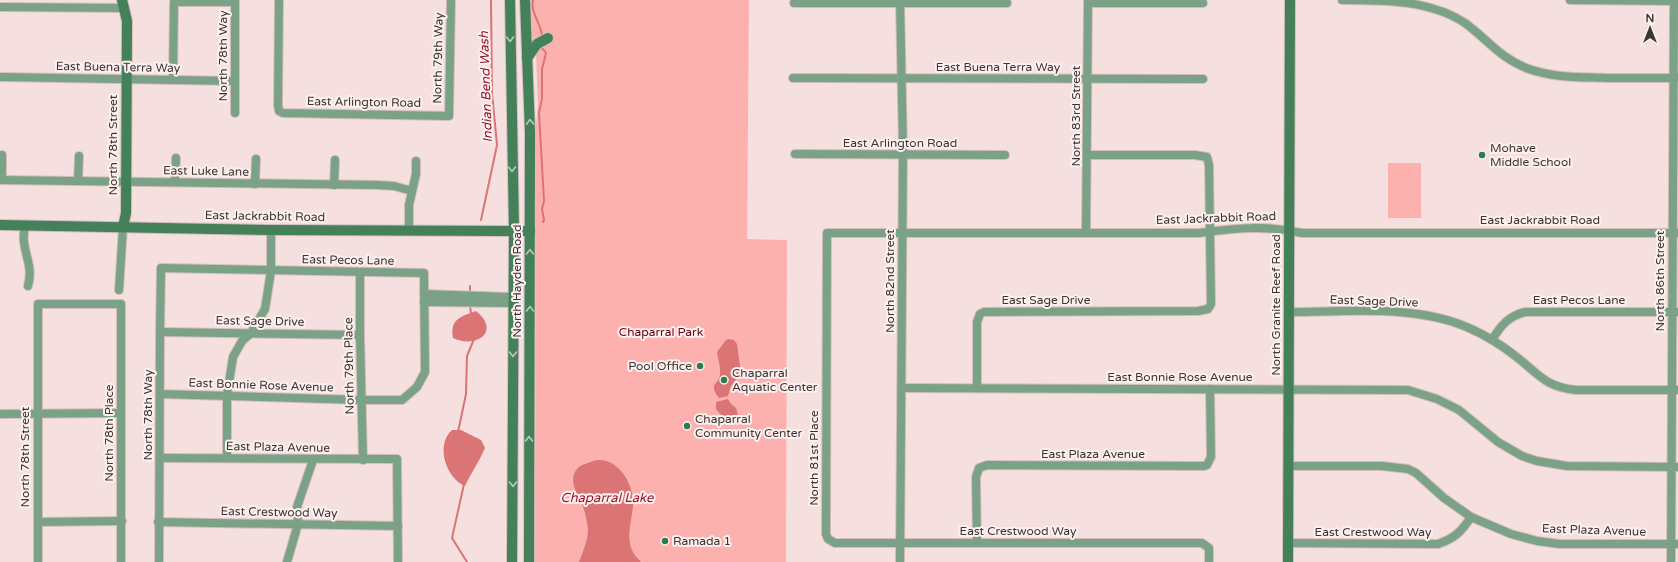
<svg xmlns="http://www.w3.org/2000/svg" width="1678" height="562" font-family="'Varela Round',sans-serif">
<rect width="100%" height="100%" fill="#f6e0df"/>
<!-- green -->
<g fill="#fdb1af">
<polygon points="530,0 749,0 747,239 787,240 786,562 535,562 536,126 538,104 536,54 530,26"/>
<rect x="1388" y="163" width="33" height="55"/>
</g>
<!-- water -->
<g fill="#db7475">
<path d="M 476,311 C 502,332 475,349 453,338 C 450,319 460,317 476,311 Z"/>
<path d="M 728,339 L 734,340 L 737,344 L 741,373 L 731,386 L 728,396 L 719,398 C 708,382 718,386 720,375 C 721,368 718,359 717,352 L 726,340 Z"/>
<polygon points="728,399 731,404 736,408 738,415 733,421 727,422 716,409 716,402"/>
<path d="M 452,430 L 461,430 L 481,440 L 485,448 C 479,462 471,473 465,486 C 446,478 435,445 452,430 Z"/>
<path d="M 597,460 C 617,458 632,481 633,500 C 634,514 627,529 630,543 C 631,551 636,557 641,562 L 579,562 C 583,551 588,541 588,529 C 587,522 586,514 583,507 C 579,496 567,481 577,469 C 581,464 591,462 597,460 Z"/>
</g>
<g fill="none" stroke-linecap="round" stroke-linejoin="round">
<!-- stream -->
<g stroke="#db7475" stroke-width="2">
<path d="M 533,0 C 530,13 542,24 542,37"/>
<polyline points="542,45 542,48 546,53 542,69 542,99 539,113 544,201 542,209 544,220 543,222"/>
<polyline points="481,220 497,145 492,93 491,0"/>
<polyline points="470,293 470,286"/>
<polyline points="470,305 471,314"/>
<polyline points="458,432 466,394 467,356 474,339"/>
<polyline points="464,484 452,538 467,562"/>
</g>
<defs>
<g id="street">
<polyline points="279,0 278,105 279,111 283,113 449,116 451,0"/>
<polyline points="900,0 903,149 900,562"/>
<path d="M 1342,0 C 1384,0 1430,0 1465,23 C 1488,40 1501,59 1529,69 C 1554,78 1580,77 1607,78 C 1630,78 1653,78 1677,78"/>
<polyline points="1570,0 1678,1"/>
<polyline points="794,3 1007,3"/>
<polyline points="1088,3 1203,3"/>
<polyline points="0,7 125,8"/>
<polyline points="0,77 235,81"/>
<polyline points="793,78 1203,79"/>
<polyline points="173,80 174,2 235,2"/>
<polyline points="235,113 235,0"/>
<polyline points="795,154 1005,155"/>
<polyline points="0,180 377,185 394,186 412,191"/>
<polyline points="2,180 2,155"/>
<polyline points="78,181 79,156"/>
<polyline points="175,182 176,158"/>
<polyline points="255,184 256,159"/>
<polyline points="334,185 335,160"/>
<path d="M 25,226 C 24,231 23,236 24,242 C 26,259 33,268 28,286"/>
<polyline points="409,231 409,205 416,174 416,161"/>
<polyline points="1086,233 1088,0"/>
<polyline points="360,272 360,335 363,460"/>
<polyline points="119,290 123,227"/>
<polyline points="424,294 513,297"/>
<polyline points="424,302 513,303"/>
<path d="M 1289,312 C 1346,312 1416,304 1469,328 C 1485,335 1500,344 1514,355 C 1537,372 1544,387 1576,390 L 1678,390"/>
<polyline points="160,332 360,335"/>
<path d="M 1492,340 C 1501,325 1509,316 1525,312 L 1678,312"/>
<polyline points="902,388 1408,390 1437,399 1459,410 1498,442 1522,456 1537,461 1567,466 1678,467"/>
<polyline points="977,388 977,322 980,314 984,312 1198,311 1208,309 1211,304 1209,165 1207,157 1195,155 1088,155"/>
<polyline points="0,414 121,413"/>
<polyline points="160,458 397,459 398,562"/>
<polyline points="227,458 227,395 233,357 242,341 251,333 265,309 271,271 271,230"/>
<polyline points="1289,466 1382,466 1408,469 1416,473 1444,498 1471,517 1511,534 1537,541 1560,544 1678,544"/>
<polyline points="38,522 122,521"/>
<polyline points="158,522 398,526"/>
<polyline points="977,543 976,477 979,468 987,465 1204,466 1207,465 1211,457 1210,389"/>
<path d="M 1288,543 L 1438,544 C 1455,538 1461,532 1471,517"/>
<polyline points="38,562 38,304 121,304 121,562"/>
<polyline points="159,562 160,332 161,268 424,273 425,372 417,387 402,400 361,400 160,394"/>
<polyline points="287,562 298,524 297,507 313,460"/>
<path d="M 1209,562 L 1209,548 L 1202,543 L 835,543 L 828,539 L 826,534 L 827,233 L 1199,233 C 1234,228 1267,225 1302,233 L 1678,233"/>
<polyline points="1671,562 1674,0"/>
</g>
<g id="secondary">
<polyline points="122,0 127,21 126,213 123,227"/>
<polyline points="510,0 514,231 512,562"/>
<polyline points="525,0 530,132 529,562"/>
<polyline points="527,58 537,44 548,38"/>
<polyline points="0,225 271,230 530,231"/>
<polyline points="1288,562 1290,0"/>
</g>
</defs>
<!-- street casing -->
<use href="#street" stroke="#d1bebd" stroke-width="10"/>
<!-- secondary casing -->
<use href="#secondary" stroke="#d1bebd" stroke-width="12"/>
<!-- street -->
<use href="#street" stroke="#7ba186" stroke-width="8"/>
<!-- secondary -->
<use href="#secondary" stroke="#448059" stroke-width="10"/>
</g>
<!-- one-way arrows -->
<defs><path id="oneway-chevron" d="M-2-3.5L2.5 0L-2 3.5" fill="none" stroke-width="1.6" stroke-linecap="round" stroke-linejoin="round"/></defs>
<g stroke="#bcc9ba">
<use href="#oneway-chevron" transform="translate(510 39) rotate(89)"/>
<use href="#oneway-chevron" transform="translate(530 122) rotate(-92)"/>
<use href="#oneway-chevron" transform="translate(512 169) rotate(89)"/>
<use href="#oneway-chevron" transform="translate(530 252) rotate(-90)"/>
<use href="#oneway-chevron" transform="translate(530 309) rotate(-90)"/>
<use href="#oneway-chevron" transform="translate(513 354) rotate(90)"/>
<use href="#oneway-chevron" transform="translate(529 439) rotate(-90)"/>
<use href="#oneway-chevron" transform="translate(513 484) rotate(90)"/>
</g>
<!-- markers -->
<g fill="#2d7c4c" stroke="#fdf0ef" stroke-width="1.5">
<circle cx="1482" cy="155" r="4"/>
<circle cx="700" cy="366" r="4"/>
<circle cx="724" cy="380" r="4"/>
<circle cx="687" cy="426" r="4"/>
<circle cx="665" cy="541" r="4"/>
</g>
<g text-anchor="middle" stroke-width="4" stroke-linejoin="round" paint-order="stroke">
<!-- street labels -->
<g font-size="12" fill="#3d3534" stroke="#fdf0ef">
<text transform="translate(223 56) rotate(-90)" y="4">North 78th Way</text>
<text transform="translate(438 58) rotate(-89)" y="4">North 79th Way</text>
<text transform="translate(118 67) rotate(1)" y="4">East Buena Terra Way</text>
<text x="998" y="71">East Buena Terra Way</text>
<text transform="translate(364 102) rotate(1)" y="4">East Arlington Road</text>
<text transform="translate(1076 116) rotate(-90)" y="4">North 83rd Street</text>
<text x="900" y="147">East Arlington Road</text>
<text transform="translate(113 145) rotate(-90)" y="4">North 78th Street</text>
<text transform="translate(206 171) rotate(1)" y="4">East Luke Lane</text>
<text transform="translate(265 216) rotate(1)" y="4">East Jackrabbit Road</text>
<text transform="translate(1216 218) rotate(-2)" y="4">East Jackrabbit Road</text>
<text x="1540" y="224">East Jackrabbit Road</text>
<text transform="translate(348 260) rotate(1)" y="4">East Pecos Lane</text>
<text transform="translate(517 281) rotate(-90)" y="4">North Hayden Road</text>
<text transform="translate(890 281) rotate(-90)" y="4">North 82nd Street</text>
<text transform="translate(1660 281) rotate(-90)" y="4">North 86th Street</text>
<text x="1046" y="304">East Sage Drive</text>
<text x="1579" y="304">East Pecos Lane</text>
<text transform="translate(1374 301) rotate(2)" y="4">East Sage Drive</text>
<text transform="translate(1276 305) rotate(-90)" y="4">North Granite Reef Road</text>
<text transform="translate(260 321) rotate(1)" y="4">East Sage Drive</text>
<text transform="translate(349 366) rotate(-91)" y="4">North 79th Place</text>
<text x="1180" y="381">East Bonnie Rose Avenue</text>
<text transform="translate(261 385) rotate(2)" y="4">East Bonnie Rose Avenue</text>
<text transform="translate(148 415) rotate(-90)" y="4">North 78th Way</text>
<text transform="translate(109 433) rotate(-90)" y="4">North 78th Place</text>
<text transform="translate(278 447) rotate(1)" y="4">East Plaza Avenue</text>
<text x="1093" y="458">East Plaza Avenue</text>
<text transform="translate(25 457) rotate(-90)" y="4">North 78th Street</text>
<text transform="translate(814 458) rotate(-90)" y="4">North 81st Place</text>
<text transform="translate(279 512) rotate(1)" y="4">East Crestwood Way</text>
<text transform="translate(1594 530) rotate(2)" y="4">East Plaza Avenue</text>
<text x="1018" y="535">East Crestwood Way</text>
<text x="1373" y="536">East Crestwood Way</text>
</g>
<!-- poi labels -->
<g font-size="12" fill="#3d3534" stroke="#fdf0ef" text-anchor="start">
<text x="1490" y="152">Mohave<tspan x="1490" dy="14">Middle School</tspan></text>
<text x="692" y="370" text-anchor="end">Pool Office</text>
<text x="732" y="377">Chaparral<tspan x="732" dy="14">Aquatic Center</tspan></text>
<text x="695" y="423">Chaparral<tspan x="695" dy="14">Community Center</tspan></text>
<text x="673" y="545">Ramada 1</text>
</g>
<!-- park labels -->
<g font-size="12" fill="#630013" stroke="#fdf0ef">
<text x="661" y="336">Chaparral Park</text>
</g>
<!-- water labels -->
<g font-size="13" font-style="italic" fill="#951728" stroke="#fdf0ef">
<text transform="translate(485 87) rotate(-92)" y="5">Indian Bend Wash</text>
<text x="607" y="502">Chaparral Lake</text>
</g>
</g>
<!-- north arrow -->
<g transform="translate(1650 28)" stroke="#fdf0ef" stroke-width="3" paint-order="stroke">
<path d="M0-3L7 15L0 10L-7 15Z" fill="#3d3534"/>
<text y="-6" font-size="11" font-weight="bold" text-anchor="middle" fill="#3d3534">N</text>
</g>
</svg>
